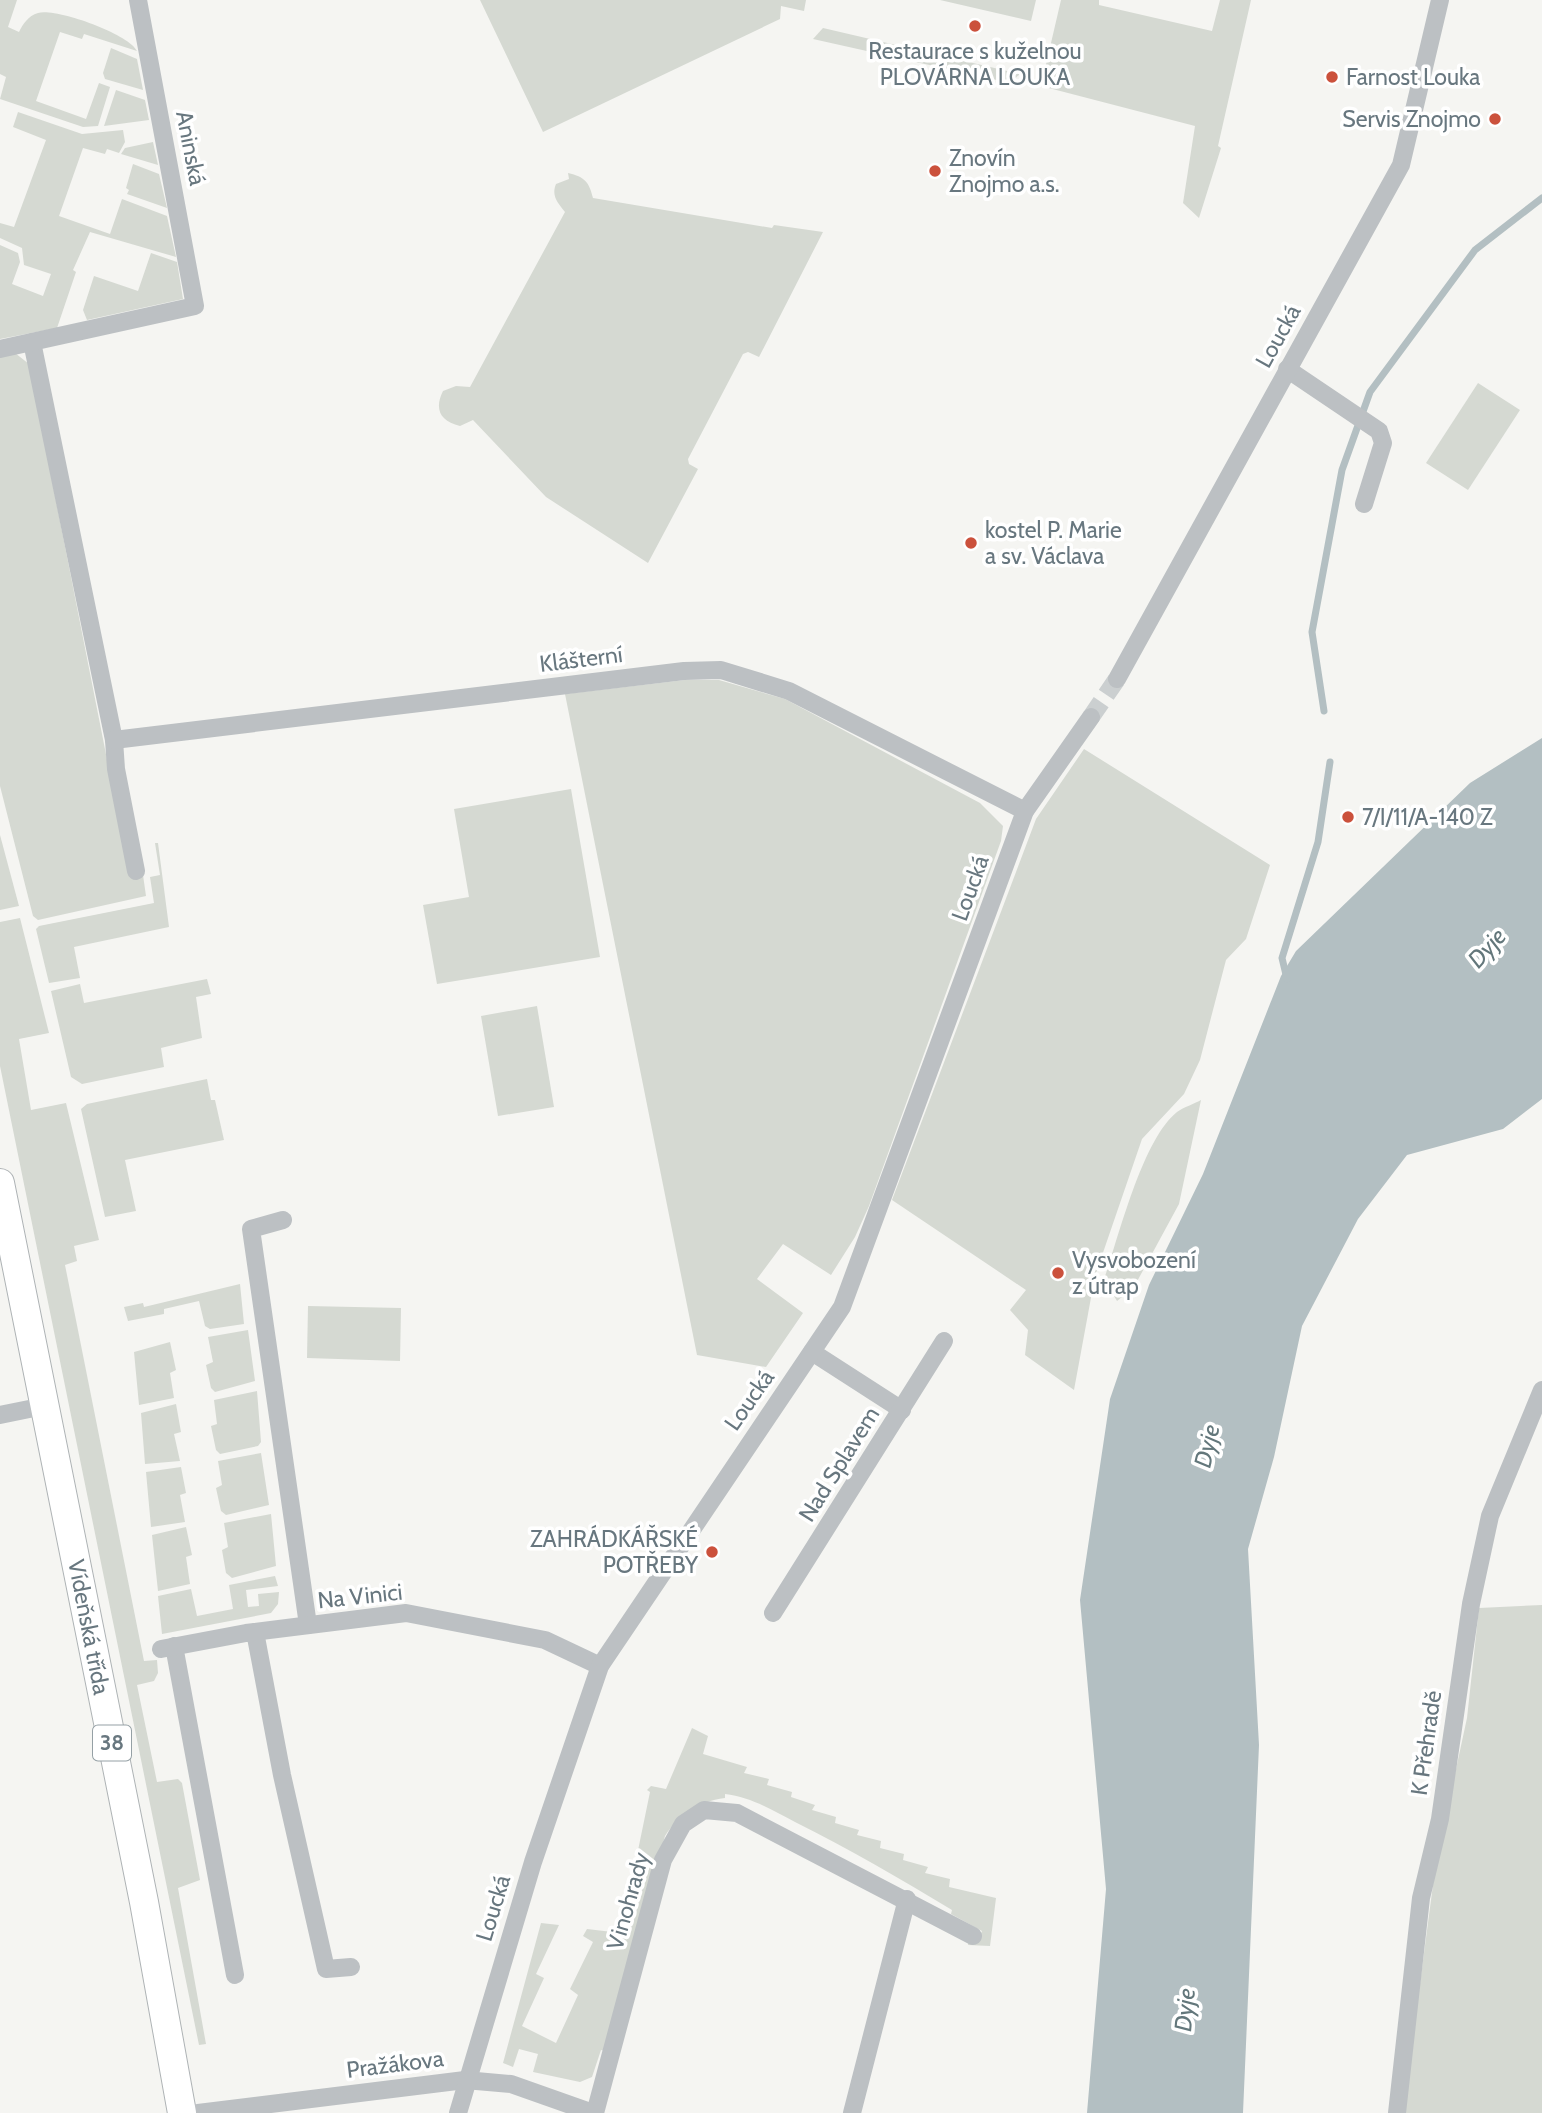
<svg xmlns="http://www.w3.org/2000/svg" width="1542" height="2113" font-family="Cabin,sans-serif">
<rect width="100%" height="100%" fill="#f5f5f2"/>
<!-- green -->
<g fill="#d5d9d2">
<path d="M 0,0 L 17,0 L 8,27 L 19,32 C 23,24 28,16 38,13 C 56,8 129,34 137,51 L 84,34 L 82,39 L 60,32 L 36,101 L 86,119 L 99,83 L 110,87 L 98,126 L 83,127 L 0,99 L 6,77 L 0,74 Z"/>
<polygon points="480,0 806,0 804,11 781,6 780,19 543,132"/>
<polygon points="940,0 1036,0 1031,21"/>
<polygon points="1061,0 1099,0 1099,5 1212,31 1220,0 1251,0 1218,146 1221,148 1199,218 1183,203 1195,126 1041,86"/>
<polygon points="823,28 1020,74 1010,83 813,39"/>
<polygon points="111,48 137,59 143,90 105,79 103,73"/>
<polygon points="116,90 145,100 149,120 104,126"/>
<polygon points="18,112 82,134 123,130 125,142 119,153 107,149 105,154 83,148 59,216 110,234 122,199 167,216 176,257 90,232 73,270 76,272 57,328 0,339 0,245 18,253 20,262 12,284 43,296 51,274 24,265 22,248 0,238 0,223 14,227 46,140 13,127"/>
<polygon points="153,142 158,165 121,154 125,148"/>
<polygon points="133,164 159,174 167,208 127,194 129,190 126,188"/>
<path d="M 568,173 C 585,177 589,182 593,198 L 772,228 L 774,225 L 823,232 L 759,357 L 748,352 L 743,354 L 688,459 L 689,464 L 698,469 L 648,563 L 546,497 L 473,420 L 460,426 C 440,421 434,409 443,391 L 456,386 L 470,387 L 565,212 C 558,203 551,196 556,184 L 569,179 Z"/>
<polygon points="151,253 177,262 183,299 87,320 83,310 94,276 138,291"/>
<polygon points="15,353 29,364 130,876 143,875 146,896 38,920 33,916 0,786 0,356"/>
<polygon points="1478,383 1520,410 1468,490 1426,463"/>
<polygon points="685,680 719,680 785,699 980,803 1003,826 1001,841 869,1206 855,1237 831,1275 783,1244 757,1279 803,1313 766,1367 697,1355 565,694"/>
<polygon points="1084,749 1270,865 1246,939 1226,960 1200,1060 1184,1094 1142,1139 1095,1276 1074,1390 1025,1355 1028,1330 1010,1310 1026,1290 892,1200 1036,819"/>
<polygon points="571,789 600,957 437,984 423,905 469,897 454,809"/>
<polygon points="0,835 19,906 0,910"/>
<polygon points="155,843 158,843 169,927 74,947 80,978 49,983 36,929 39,926 154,903 150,877 160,875"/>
<polygon points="20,918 49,1033 19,1039 31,1110 66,1103 99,1240 74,1246 77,1261 65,1265 144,1661 157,1660 158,1673 154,1681 137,1685 157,1782 178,1779 182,1783 200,1880 178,1888 206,2044 199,2045 0,1066 0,922"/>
<polygon points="207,979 211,994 196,997 202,1038 161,1048 164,1067 82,1084 71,1077 51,991 80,984 84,1003"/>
<polygon points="537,1006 554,1107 498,1116 481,1016"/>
<polygon points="207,1079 211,1100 215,1100 224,1140 125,1160 136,1211 105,1217 81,1109 87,1104"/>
<path d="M 1201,1100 L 1179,1204 L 1134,1287 L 1117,1301 L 1104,1279 C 1119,1237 1142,1140 1177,1112 C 1184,1107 1194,1104 1201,1100 Z"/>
<polygon points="240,1284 244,1324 210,1329 205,1326 199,1301 164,1309 164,1314 128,1321 124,1307 143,1303 144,1307"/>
<polygon points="308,1306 401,1308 400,1361 307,1358"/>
<polygon points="248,1330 255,1381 215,1392 211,1388 206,1365 213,1362 208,1337"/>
<polygon points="170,1342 176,1370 170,1373 174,1398 139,1405 134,1352"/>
<polygon points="257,1391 261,1442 258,1446 220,1454 216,1450 211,1426 217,1424 214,1400"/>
<polygon points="176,1404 181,1432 174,1434 180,1461 145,1464 141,1413"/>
<polygon points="261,1453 269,1505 226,1515 221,1511 216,1488 222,1485 218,1461"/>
<polygon points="181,1467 186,1493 180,1495 185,1522 151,1527 146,1472"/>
<polygon points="271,1514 276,1566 232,1578 226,1573 222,1550 228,1547 224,1523"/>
<polygon points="186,1527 192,1555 186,1557 190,1584 158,1591 152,1535"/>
<polygon points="275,1576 278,1586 246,1590 248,1607 259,1606 258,1594 279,1592 278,1604 271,1613 162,1634 158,1596 191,1589 197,1616 233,1609 229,1585"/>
<polygon points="1542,1605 1542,2113 1403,2113 1436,1862 1467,1718 1479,1608"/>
<path d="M 692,1728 L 708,1736 L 703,1754 L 747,1767 L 744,1773 L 769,1779 L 767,1785 L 792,1792 L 791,1797 L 815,1805 L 812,1810 L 836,1817 L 835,1823 L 859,1830 L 857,1835 L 881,1841 L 880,1848 L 904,1854 L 903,1860 L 928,1867 L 925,1873 L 950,1879 L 949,1887 L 996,1898 L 990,1946 L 968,1945 L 969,1938 L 977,1942 L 982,1931 L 951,1914 L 952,1910 C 901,1879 849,1849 795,1822 C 772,1810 751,1797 725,1794 L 725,1798 C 697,1802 680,1813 665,1836 L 605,2051 L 601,2050 L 592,2077 L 580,2082 L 533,2072 L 538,2054 L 519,2049 L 513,2067 L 503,2063 L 541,1923 L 559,1925 L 536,1974 L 544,1978 L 522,2026 L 556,2043 L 578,1995 L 570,1989 L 593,1942 L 583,1936 L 587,1929 L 621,1933 L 650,1792 L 647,1790 L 651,1786 L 666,1789 Z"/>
</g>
<!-- water -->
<polygon fill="#b3bfc2" points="1542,738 1542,1099 1503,1129 1407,1155 1358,1219 1302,1326 1274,1457 1248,1549 1259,1745 1243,2113 1087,2113 1106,1889 1080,1600 1110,1399 1149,1285 1203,1174 1281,976 1296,951 1470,783"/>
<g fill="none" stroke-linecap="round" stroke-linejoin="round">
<!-- stream -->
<g stroke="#b3bfc2" stroke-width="7">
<polyline points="1324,711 1312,632 1342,470 1370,392 1475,250 1542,198"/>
<polyline points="1287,979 1282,958 1318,842 1330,762"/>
</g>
<!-- street-tunnel -->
<polyline stroke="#cbcfd0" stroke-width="18" stroke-dasharray="18 9" stroke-linecap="butt" points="1091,717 1117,679"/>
<defs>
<polyline id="primary" points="0,1183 144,1902 182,2113"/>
</defs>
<!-- primary casing -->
<use href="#primary" stroke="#aeb3b5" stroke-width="30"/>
<!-- street -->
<g stroke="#bcc0c3" stroke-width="18">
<polyline points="32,342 114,740 116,769 136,871"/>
<polyline points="0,349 195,306 138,0"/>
<polyline points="1287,369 1379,431 1383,443 1364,504"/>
<polyline points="1117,679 1401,165 1440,0"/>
<polyline points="114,740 684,671 721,670 789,691 1025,811"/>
<polyline points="283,1220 251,1229 308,1625"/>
<polyline points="812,1352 902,1410"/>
<polyline points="0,1415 44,1406"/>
<polyline points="773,1613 944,1341"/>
<polyline points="255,1632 282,1775 326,1969 351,1967"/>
<polyline points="174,1646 235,1975"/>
<polyline points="161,1649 246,1633 406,1613 545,1640 600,1666"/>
<polyline points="198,2113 465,2080 511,2084 593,2113"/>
<polyline points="458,2113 533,1862 600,1666 842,1307 1025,811 1091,717"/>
<polyline points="595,2113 663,1860 683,1824 704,1810 737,1813 973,1936"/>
<polyline points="852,2113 907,1899"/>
<polyline points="1397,2113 1421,1898 1440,1819 1471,1604 1490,1516 1542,1390"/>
</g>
<!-- primary -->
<use href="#primary" stroke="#fff" stroke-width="28"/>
</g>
<!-- markers -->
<g fill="#cb513c" stroke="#fff" stroke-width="2.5">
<circle cx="975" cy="26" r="7"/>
<circle cx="1332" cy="77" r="7"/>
<circle cx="1495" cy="119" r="7"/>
<circle cx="935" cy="171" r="7"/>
<circle cx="971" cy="543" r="7"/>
<circle cx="1348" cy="817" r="7"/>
<circle cx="1058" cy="1273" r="7"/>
<circle cx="712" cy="1552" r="7"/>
</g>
<g text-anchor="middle" stroke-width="7" stroke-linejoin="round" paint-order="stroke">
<!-- shield labels -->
<rect fill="#fff" stroke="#95a0a5" stroke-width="2" x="93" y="1725.5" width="38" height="35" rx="5"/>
<g font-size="21" font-weight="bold" fill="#68777f">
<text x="112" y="1750">38</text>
</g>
<!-- poi labels -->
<g font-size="23" fill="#68777f" stroke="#fff" text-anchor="start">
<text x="975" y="59" text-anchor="middle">Restaurace s kuželnou<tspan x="975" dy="26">PLOVÁRNA LOUKA</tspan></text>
<text x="1346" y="85">Farnost Louka</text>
<text x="1481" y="127" text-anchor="end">Servis Znojmo</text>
<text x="949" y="166">Znovín<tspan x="949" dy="26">Znojmo a.s.</tspan></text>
<text x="985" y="538">kostel P. Marie<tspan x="985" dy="26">a sv. Václava</tspan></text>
<text x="1362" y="825">7/I/11/A-140 Z</text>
<text x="1072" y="1268">Vysvobození<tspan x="1072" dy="26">z útrap</tspan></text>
<text x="698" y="1547" text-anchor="end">ZAHRÁDKÁŘSKÉ<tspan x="698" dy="26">POTŘEBY</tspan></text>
</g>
<!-- street labels -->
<g font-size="23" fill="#68777f" stroke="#fff">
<text transform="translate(191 148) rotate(79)" y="8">Aninská</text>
<text transform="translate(1278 336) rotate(-61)" y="8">Loucká</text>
<text transform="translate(581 659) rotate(-7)" y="8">Klášterní</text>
<text transform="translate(970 888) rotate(-70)" y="8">Loucká</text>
<text transform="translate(749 1400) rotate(-55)" y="8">Loucká</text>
<text transform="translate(839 1464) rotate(-58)" y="8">Nad Splavem</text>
<text transform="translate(360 1596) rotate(-6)" y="8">Na Vinici</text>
<text transform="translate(89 1627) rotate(79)" y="8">Vídeňská třída</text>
<text transform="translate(1426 1743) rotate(-82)" y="8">K Přehradě</text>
<text transform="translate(628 1901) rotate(-74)" y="8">Vinohrady</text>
<text transform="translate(493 1908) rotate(-73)" y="8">Loucká</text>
<text transform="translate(395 2064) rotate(-7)" y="8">Pražákova</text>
</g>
<!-- water labels -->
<g font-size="24" font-style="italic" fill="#63777b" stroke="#fff">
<text transform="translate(1487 948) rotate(-48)" y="8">Dyje</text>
<text transform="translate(1207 1446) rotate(-77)" y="8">Dyje</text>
<text transform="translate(1185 2010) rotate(-85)" y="8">Dyje</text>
</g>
</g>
</svg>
